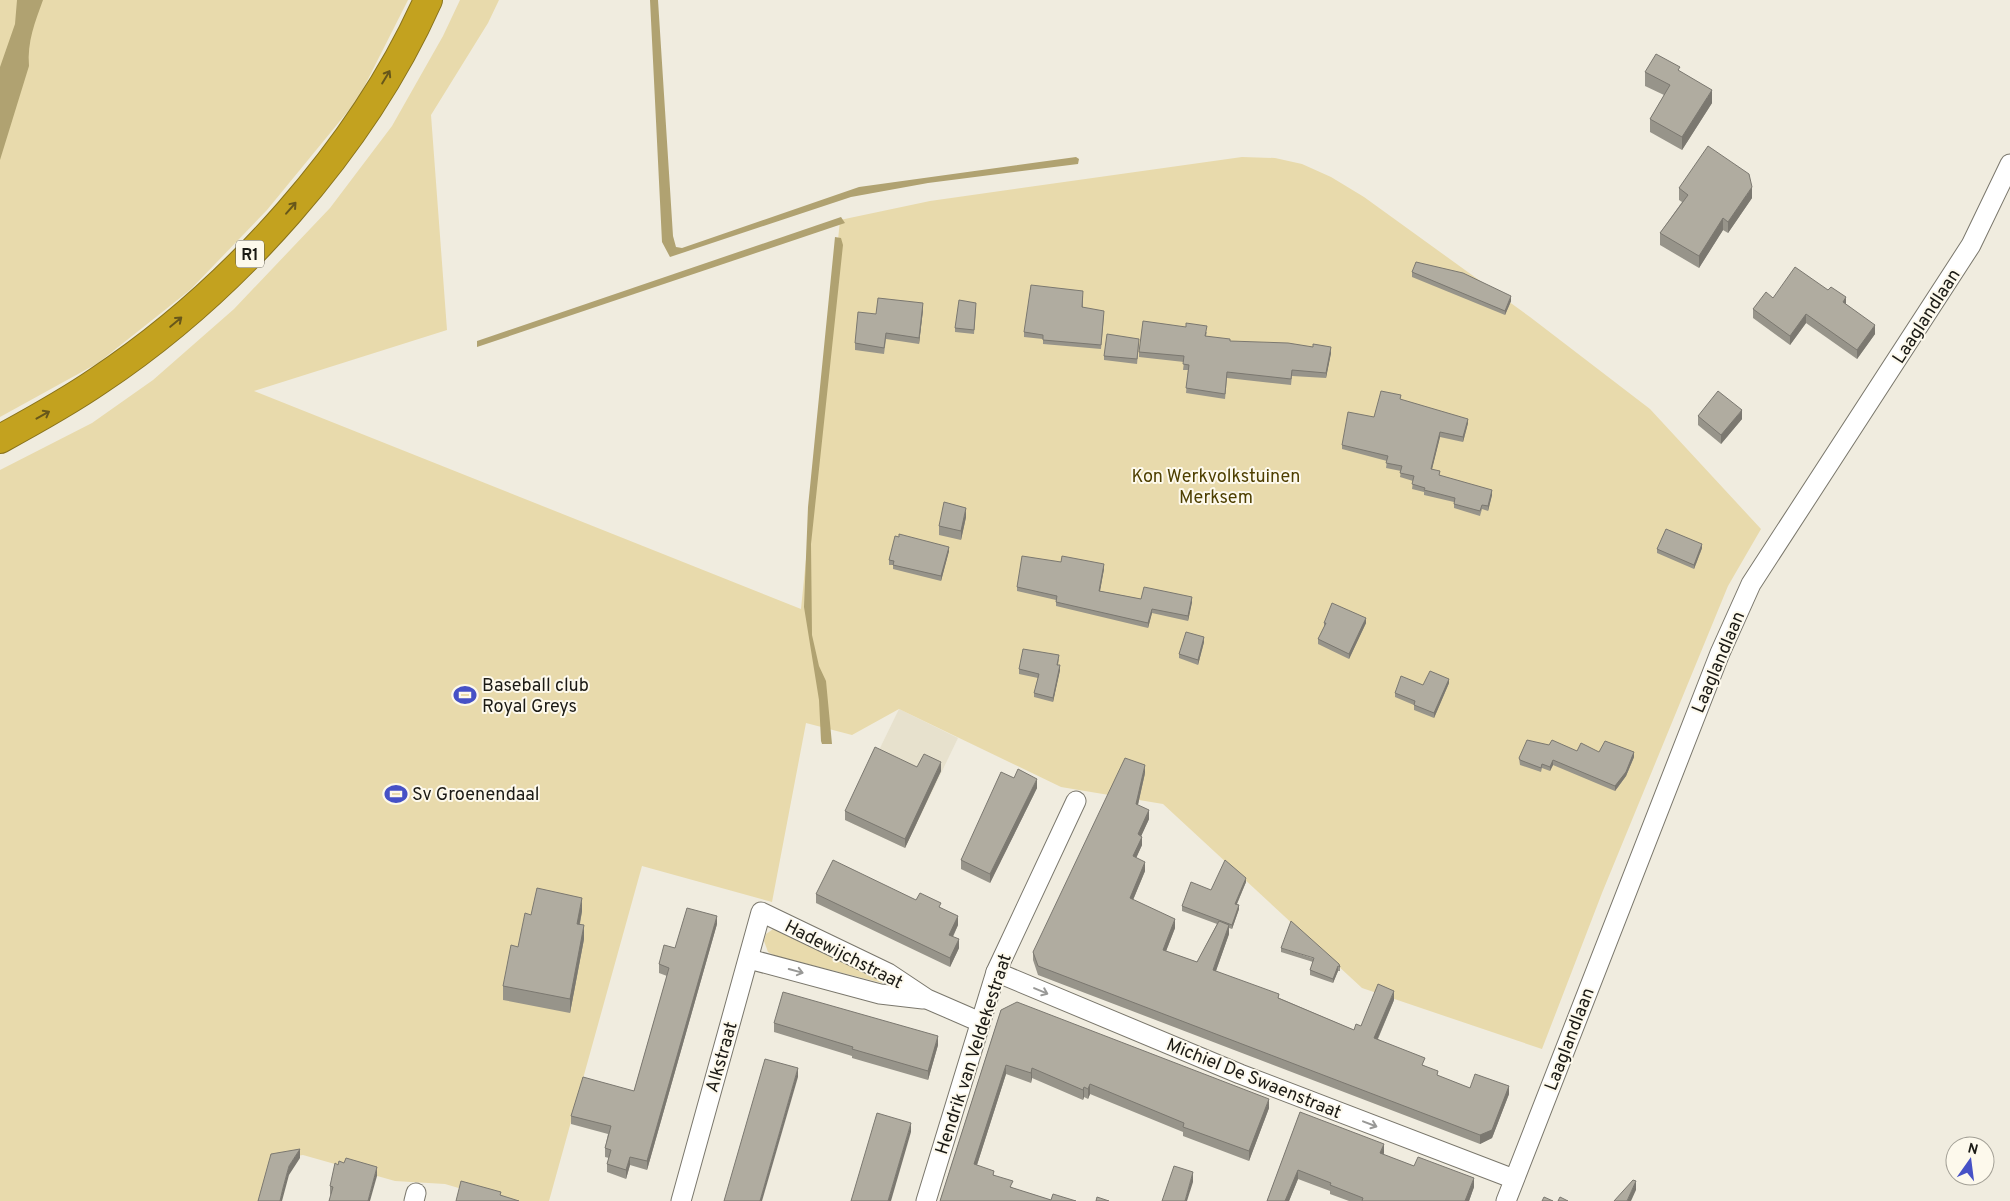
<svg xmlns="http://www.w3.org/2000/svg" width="2010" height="1201" font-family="Overpass,sans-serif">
<rect width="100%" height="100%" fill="#f0ecdf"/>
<!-- built -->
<polygon fill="#e7e1cd" points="899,709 958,738 905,848 845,820"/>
<!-- green -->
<g fill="#e8daac">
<polygon points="0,0 408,0 358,99 267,210 190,290 98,363 0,417"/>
<polygon points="460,0 499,0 488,23 431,115 447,330 254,391 801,609 840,220 930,201 1242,157 1275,158 1302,164 1331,177 1364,197 1530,317 1650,409 1761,529 1728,586 1602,893 1542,1049 1362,988 1163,804 1061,787 899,709 852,735 806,723 772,902 642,866 549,1201 503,1201 445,1184 395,1181 303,1155 272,1160 261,1201 0,1201 0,470 92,423 153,380 234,309 330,208 392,126 443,36"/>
<polygon points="776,927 884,980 882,983 776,956 768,952 764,941 766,934"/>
</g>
<!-- water -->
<g fill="#b0a271">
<path d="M 17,0 L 43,0 C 35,22 27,42 29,66 L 0,160 L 0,67 L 15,24 Z"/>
<polygon points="650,0 658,0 673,236 676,247 682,248 859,187 1076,157 1079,159 1078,164 928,183 851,197 670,257 662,242"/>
<polygon points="841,217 845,223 477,347 477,341"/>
<polygon points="835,237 841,238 843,245 811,544 812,635 819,666 826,681 832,744 822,744 821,741 819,700 804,607 808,507"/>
</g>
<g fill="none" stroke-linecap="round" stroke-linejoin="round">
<defs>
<g id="minor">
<polyline points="749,959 880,994 923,999"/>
<polyline points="996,972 1240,1074 1514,1179"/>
<polyline points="414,1201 416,1193"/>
<polyline points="681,1201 761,912 888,973 927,999 980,1022"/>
<polyline points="926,1201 996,972 1076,801"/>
<polyline points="1506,1201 1720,653 1751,584 1971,245 2010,164"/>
</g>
<path id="motorway" d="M 0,439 C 33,421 66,403 98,381 C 232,292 362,148 428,0"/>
</defs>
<!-- minor casing -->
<use href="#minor" stroke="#7a776c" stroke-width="21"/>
<!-- motorway casing -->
<use href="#motorway" stroke="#88721c" stroke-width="30"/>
<!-- minor -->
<use href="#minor" stroke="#fff" stroke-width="19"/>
<!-- motorway -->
<use href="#motorway" stroke="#c3a21f" stroke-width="28"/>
</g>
<!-- wall -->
<g fill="#97948a">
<polygon points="1680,71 1712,103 1682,150 1650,132 1650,119 1664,95 1645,86 1645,72"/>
<polygon points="1679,188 1752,198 1728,233 1723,230 1699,268 1660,245 1660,233 1682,202 1679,200"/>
<polygon points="1412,272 1511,301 1505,315 1412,277"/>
<polygon points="1083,296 1083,307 1104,315 1101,349 1043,344 1043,339 1024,337 1024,332"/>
<polygon points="1773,298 1846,304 1875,334 1857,359 1806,323 1790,345 1753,318 1753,309"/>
<polygon points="976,308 974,334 955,332 955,328"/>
<polygon points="923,310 919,344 886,339 884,354 855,350 855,343"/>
<polygon points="1207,332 1206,336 1230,341 1331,353 1326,378 1292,376 1291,385 1227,378 1225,399 1186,393 1188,370 1183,370 1184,362 1139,357 1139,352"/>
<polygon points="1139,344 1137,364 1104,360 1104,356"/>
<polygon points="1401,400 1468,423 1463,442 1440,437 1432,469 1440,476 1492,495 1488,511 1482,509 1480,516 1454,508 1454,502 1424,495 1424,492 1412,489 1413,481 1400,477 1401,471 1386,468 1387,461 1342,449 1342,445 1374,417"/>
<polygon points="1698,416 1742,419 1721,444 1698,425"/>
<polygon points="966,517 961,540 939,535 939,526"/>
<polygon points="899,537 949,551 941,581 893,569 893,565 889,565 889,560"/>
<polygon points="1702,548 1694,569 1657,553 1657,549"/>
<polygon points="1061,562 1104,569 1100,591 1141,599 1192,602 1188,621 1152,613 1148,628 1056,606 1056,600 1017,591 1017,587"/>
<polygon points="1324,623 1366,623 1349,659 1318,644 1318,639 1324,627"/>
<polygon points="1204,642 1198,665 1179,658 1179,654"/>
<polygon points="1059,659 1058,665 1060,670 1053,702 1034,697 1034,693 1038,678 1019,674 1019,669"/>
<polygon points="1449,683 1434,718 1414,710 1414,705 1395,697 1395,693 1423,685"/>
<polygon points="1549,745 1577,751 1599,752 1634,757 1626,776 1615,791 1553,765 1550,771 1542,768 1541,772 1520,765 1519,758"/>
<polygon points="941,771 905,848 845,820 845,811"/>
<polygon points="1145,773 1138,805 1149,819 1141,836 1142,845 1136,858 1145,871 1133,900 1175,928 1166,951 1197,962 1217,924 1182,911 1182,906 1211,890 1246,882 1237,904 1239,909 1232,929 1229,928 1229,934 1216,971 1354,1030 1361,1026 1394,1000 1378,1039 1425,1066 1438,1076 1470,1088 1509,1094 1492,1138 1480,1144 1038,975 1033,960 1033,952"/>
<polygon points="1014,778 1037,788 990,883 961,869 961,860"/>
<polygon points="816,894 916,900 941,908 958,925 953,937 959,948 950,967 816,903"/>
<polygon points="582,911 580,924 584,939 570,1013 503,1000 503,986 531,915"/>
<polygon points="717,924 647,1170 630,1165 626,1179 607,1172 607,1164 609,1158 605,1157 605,1148 608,1134 571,1124 571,1116 634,1091 667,976 659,973 659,964 675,948"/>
<polygon points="1281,948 1340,967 1340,971 1338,971 1333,983 1310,975 1310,970 1313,962 1281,952"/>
<polygon points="1001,1010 1269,1108 1249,1161 1183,1136 1183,1132 1090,1094 1088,1099 1084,1097 1083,1100 1032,1078 1031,1083 1006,1074 977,1165 994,1175 1013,1188 1051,1200 1076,1201 940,1201"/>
<polygon points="774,1023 938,1045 928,1080 852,1058 852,1056 774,1032"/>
<polygon points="1300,1112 1384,1153 1383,1155 1414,1166 1474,1187 1469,1201 1349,1201 1330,1194 1330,1191 1298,1179 1289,1201 1267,1201"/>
<polygon points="377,1176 330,1195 330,1186"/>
</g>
<!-- shaded-wall -->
<g fill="#7b7870">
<polygon points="1712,90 1712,103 1682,150 1682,137"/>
<polygon points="1752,187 1752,198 1728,233 1728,222"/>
<polygon points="1723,218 1723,230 1699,268 1699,256"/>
<polygon points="1511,296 1511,301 1505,315 1505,311"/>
<polygon points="1846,297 1846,306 1843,302"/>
<polygon points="923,303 923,310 919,344 919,338"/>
<polygon points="1806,314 1806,323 1790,345 1790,336"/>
<polygon points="1875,325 1875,334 1857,359 1857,350"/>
<polygon points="1331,347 1331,353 1326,378 1326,373"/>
<polygon points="1742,410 1742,419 1721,444 1721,435"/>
<polygon points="1468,419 1468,423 1463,442 1463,437"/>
<polygon points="1440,432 1440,437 1431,473 1431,469"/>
<polygon points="1492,490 1492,495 1488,511 1488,506"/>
<polygon points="966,508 966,517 961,540 961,531"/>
<polygon points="1702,544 1702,548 1694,569 1694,565"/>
<polygon points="949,547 949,551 941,581 941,576"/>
<polygon points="1104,564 1104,569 1099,596 1099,591"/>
<polygon points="1192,597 1192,602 1188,621 1188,616"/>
<polygon points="1152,609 1152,613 1148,628 1148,623"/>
<polygon points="1366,618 1366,623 1349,659 1349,654"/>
<polygon points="1204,637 1204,642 1198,665 1198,660"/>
<polygon points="1060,665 1060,670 1053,702 1053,698"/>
<polygon points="1449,679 1449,683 1434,718 1434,713"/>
<polygon points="1634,752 1634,757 1626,776 1615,791 1615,786"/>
<polygon points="1553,760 1553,765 1550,771 1550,767"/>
<polygon points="941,762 941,771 905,848 905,839"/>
<polygon points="1145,765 1145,773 1136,813 1136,804"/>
<polygon points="1037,779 1037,788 990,883 990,874"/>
<polygon points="1149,810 1149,819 1138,843 1138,834"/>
<polygon points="1142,837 1142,845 1133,865 1133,856"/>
<polygon points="1145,862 1145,871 1130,907 1130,898"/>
<polygon points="1246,878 1246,882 1235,908 1235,904"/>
<polygon points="582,898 582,911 577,937 577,924"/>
<polygon points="1239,905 1239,909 1232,929 1232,925"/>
<polygon points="717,916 717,924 647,1170 647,1161"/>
<polygon points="958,916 958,925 949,944 949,935"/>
<polygon points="1175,919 1175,928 1163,959 1163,950"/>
<polygon points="584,925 584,939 570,1013 570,999"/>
<polygon points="1229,925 1229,934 1213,979 1213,970"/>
<polygon points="959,939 959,948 950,967 950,958"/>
<polygon points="1338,966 1338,971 1333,983 1333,979"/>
<polygon points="1394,991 1394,1000 1374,1047 1374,1038"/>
<polygon points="938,1036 938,1045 928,1080 928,1071"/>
<polygon points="1006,1065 1006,1074 974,1174 974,1164"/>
<polygon points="798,1068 798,1077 762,1201 760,1201"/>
<polygon points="1032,1068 1032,1078 1031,1083 1031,1073"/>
<polygon points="1090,1084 1090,1094 1088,1099 1088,1089"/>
<polygon points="1509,1086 1509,1094 1492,1138 1480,1144 1480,1135"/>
<polygon points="1084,1087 1084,1097 1083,1100 1083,1090"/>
<polygon points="1269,1099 1269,1108 1249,1161 1249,1151"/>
<polygon points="911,1123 911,1132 891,1201 888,1201"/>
<polygon points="1384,1144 1384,1153 1380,1162 1380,1153"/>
<polygon points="300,1149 300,1158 289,1175 282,1201 280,1201 283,1188 289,1166"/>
<polygon points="630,1157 630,1165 626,1179 626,1170"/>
<polygon points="377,1167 377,1176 370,1201 368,1201"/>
<polygon points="1298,1170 1298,1179 1289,1201 1285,1201"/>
<polygon points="1193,1172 1193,1182 1187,1201 1185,1201"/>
<polygon points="1474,1178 1474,1187 1469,1201 1465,1201"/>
<polygon points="1636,1181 1636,1190 1631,1201 1627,1201"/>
</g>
<!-- building -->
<g fill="#b0aca0" stroke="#7b7870">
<polygon points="1656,54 1680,67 1678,70 1712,90 1682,137 1650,119 1670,85 1645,72"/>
<polygon points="1708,146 1749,174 1752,187 1728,222 1723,218 1699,256 1660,233 1688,195 1679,188"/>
<polygon points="1416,262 1463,273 1511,296 1505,311 1412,272"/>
<polygon points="1795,267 1828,290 1831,287 1846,297 1843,302 1875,325 1857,350 1806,314 1790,336 1753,309 1766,292 1773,298"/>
<polygon points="1031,285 1083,291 1082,307 1104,311 1101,345 1043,340 1043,335 1024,332"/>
<polygon points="878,298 923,303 919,338 886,333 884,348 855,343 858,312 876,314"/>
<polygon points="959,300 976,303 974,330 955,328"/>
<polygon points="1143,321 1186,327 1186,323 1207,326 1205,336 1230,339 1230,341 1288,343 1313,347 1313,344 1331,347 1326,373 1292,370 1291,379 1227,372 1225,394 1186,388 1189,365 1183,364 1184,356 1139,352"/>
<polygon points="1107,334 1139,339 1137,359 1104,356"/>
<polygon points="1381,391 1401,395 1400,399 1468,419 1463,437 1440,432 1431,469 1440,471 1439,475 1492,490 1488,506 1482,505 1480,511 1454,504 1455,498 1424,490 1425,488 1412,484 1414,476 1400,473 1402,466 1386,463 1388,456 1342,445 1348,412 1374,417"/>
<polygon points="1718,391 1742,410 1721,435 1698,416"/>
<polygon points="944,502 966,508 961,531 939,526"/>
<polygon points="1666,529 1702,544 1694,565 1657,549"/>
<polygon points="899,534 949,547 941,576 893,565 894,561 889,560 895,536 899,537"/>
<polygon points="1022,556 1061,562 1062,556 1104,564 1099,591 1141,599 1144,587 1192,597 1188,616 1152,609 1148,623 1056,602 1057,596 1017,587"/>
<polygon points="1332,603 1366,618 1349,654 1318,639 1326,623 1324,623"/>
<polygon points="1186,632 1204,637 1198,660 1179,654"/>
<polygon points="1023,649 1059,655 1057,665 1060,665 1053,698 1034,693 1039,674 1019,669"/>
<polygon points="1430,671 1449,679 1434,713 1414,705 1415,701 1395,693 1401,676 1423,685"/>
<polygon points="1527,740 1549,745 1552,740 1577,751 1581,743 1599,752 1605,741 1634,752 1626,772 1615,786 1553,760 1550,767 1542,764 1541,768 1520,760 1519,758"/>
<polygon points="875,747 917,767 924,754 941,762 905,839 845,811"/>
<polygon points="1125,758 1145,765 1136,804 1149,810 1138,834 1142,837 1133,856 1145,862 1130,898 1175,919 1163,950 1197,962 1219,921 1229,925 1213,970 1279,994 1278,998 1354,1030 1356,1024 1361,1026 1378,984 1394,991 1374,1038 1425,1058 1422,1065 1438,1071 1437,1075 1470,1088 1475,1074 1509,1086 1492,1130 1480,1135 1038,966 1033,952"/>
<polygon points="1018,769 1037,779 990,874 961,860 1001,772 1014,778"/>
<polygon points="833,860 916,900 920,893 941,903 939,907 958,916 949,935 959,939 950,958 816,894"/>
<polygon points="1225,860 1246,878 1235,904 1239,905 1232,925 1182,906 1191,882 1211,890"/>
<polygon points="537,888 582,898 577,924 584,925 570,999 503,986 511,945 518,947 525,913 531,915"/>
<polygon points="687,908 717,916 647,1161 630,1157 626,1170 607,1164 611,1150 605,1148 611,1126 571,1116 583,1077 634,1091 669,968 659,964 664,945 675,948"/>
<polygon points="1291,921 1339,964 1340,967 1338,966 1333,979 1310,970 1314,958 1281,948"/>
<polygon points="783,992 938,1036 928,1071 852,1049 853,1047 774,1023"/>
<polygon points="1017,1002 1269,1099 1249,1151 1183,1127 1184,1123 1090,1084 1088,1089 1084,1087 1083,1090 1032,1068 1031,1073 1006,1065 974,1164 994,1171 993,1175 1013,1181 1010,1187 1051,1200 1053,1194 1076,1201 940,1201 1001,1010"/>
<polygon points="765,1059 798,1068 760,1201 724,1201"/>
<polygon points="1300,1112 1384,1144 1380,1153 1414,1166 1418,1157 1474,1178 1465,1201 1362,1201 1363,1198 1330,1185 1331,1183 1298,1170 1285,1201 1267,1201"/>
<polygon points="877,1113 911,1123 888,1201 851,1201"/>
<polygon points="300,1149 289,1166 283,1188 280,1201 258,1201 271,1154"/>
<polygon points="346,1158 377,1167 368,1201 329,1201 333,1187 330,1186 335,1163 338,1165 339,1161 344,1163"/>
<polygon points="1174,1166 1193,1172 1185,1201 1162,1201"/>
<polygon points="1633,1180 1636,1181 1627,1201 1614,1201"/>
<polygon points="461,1181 501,1192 500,1195 519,1201 456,1201"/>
<polygon points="1097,1197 1109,1201 1096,1201"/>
<polygon points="1544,1197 1553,1201 1542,1201"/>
<polygon points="1560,1197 1568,1201 1558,1201"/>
</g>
<!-- one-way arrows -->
<defs><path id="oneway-shaft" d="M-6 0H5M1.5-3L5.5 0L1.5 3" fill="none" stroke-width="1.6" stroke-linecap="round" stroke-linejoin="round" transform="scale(1.25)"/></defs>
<g stroke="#67571a">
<use href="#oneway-shaft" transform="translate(386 77) rotate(-59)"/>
<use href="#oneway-shaft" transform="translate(291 208) rotate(-49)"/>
<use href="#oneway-shaft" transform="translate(176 322) rotate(-40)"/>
<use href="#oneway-shaft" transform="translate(43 415) rotate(-29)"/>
</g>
<g stroke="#989896">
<use href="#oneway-shaft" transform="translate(796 971) rotate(15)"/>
<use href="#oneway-shaft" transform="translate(1041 991) rotate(23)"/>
<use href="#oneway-shaft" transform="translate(1370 1124) rotate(21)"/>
</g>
<!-- icons -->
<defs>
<symbol id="stadium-bare" viewBox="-9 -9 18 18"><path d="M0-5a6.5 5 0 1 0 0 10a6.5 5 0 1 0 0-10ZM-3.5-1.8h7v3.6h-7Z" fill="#4651c6" stroke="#fdf9ec" stroke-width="2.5" paint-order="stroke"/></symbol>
</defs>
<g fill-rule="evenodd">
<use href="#stadium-bare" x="449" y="679" width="32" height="32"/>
<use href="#stadium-bare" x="380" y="778" width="32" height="32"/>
</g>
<g text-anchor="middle" stroke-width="4" stroke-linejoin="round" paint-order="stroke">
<!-- shield labels -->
<rect fill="#fdf9ec" stroke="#5f5d56" stroke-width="1" x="236" y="240.5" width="28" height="27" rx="4"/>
<g font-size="16" font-weight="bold" fill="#1b1a15">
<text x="250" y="260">R1</text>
</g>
<!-- street labels -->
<g font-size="18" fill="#1b1a15" stroke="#fdf9ec">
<text transform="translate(1926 316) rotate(-57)" y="6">Laaglandlaan</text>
<text transform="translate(1718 662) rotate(-67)" y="6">Laaglandlaan</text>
<text transform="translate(844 954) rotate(27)" y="6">Hadewijchstraat</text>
<text transform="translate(1569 1039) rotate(-69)" y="6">Laaglandlaan</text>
<text transform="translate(973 1054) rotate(-72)" y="6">Hendrik van Veldekestraat</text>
<text transform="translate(721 1057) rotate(-74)" y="6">Alkstraat</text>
<text transform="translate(1254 1078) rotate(22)" y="6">Michiel De Swaenstraat</text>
</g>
<!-- park labels -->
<g font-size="18" fill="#4e3f00" stroke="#fdf9ec">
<text x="1216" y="482">Kon Werkvolkstuinen<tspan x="1216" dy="21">Merksem</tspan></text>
</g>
<!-- poi labels -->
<g font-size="18" fill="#1b1a15" stroke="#fdf9ec" text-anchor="start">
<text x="482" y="691">Baseball club<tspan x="482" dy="21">Royal Greys</tspan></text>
<text x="412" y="800">Sv Groenendaal</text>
</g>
</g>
<!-- north arrow -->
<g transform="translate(1970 1161) rotate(14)"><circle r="24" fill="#fdf9ec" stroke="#a3a096"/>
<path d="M0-4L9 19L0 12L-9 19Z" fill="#4651c6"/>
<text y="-8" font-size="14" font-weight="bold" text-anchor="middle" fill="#1b1a15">N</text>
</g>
</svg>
